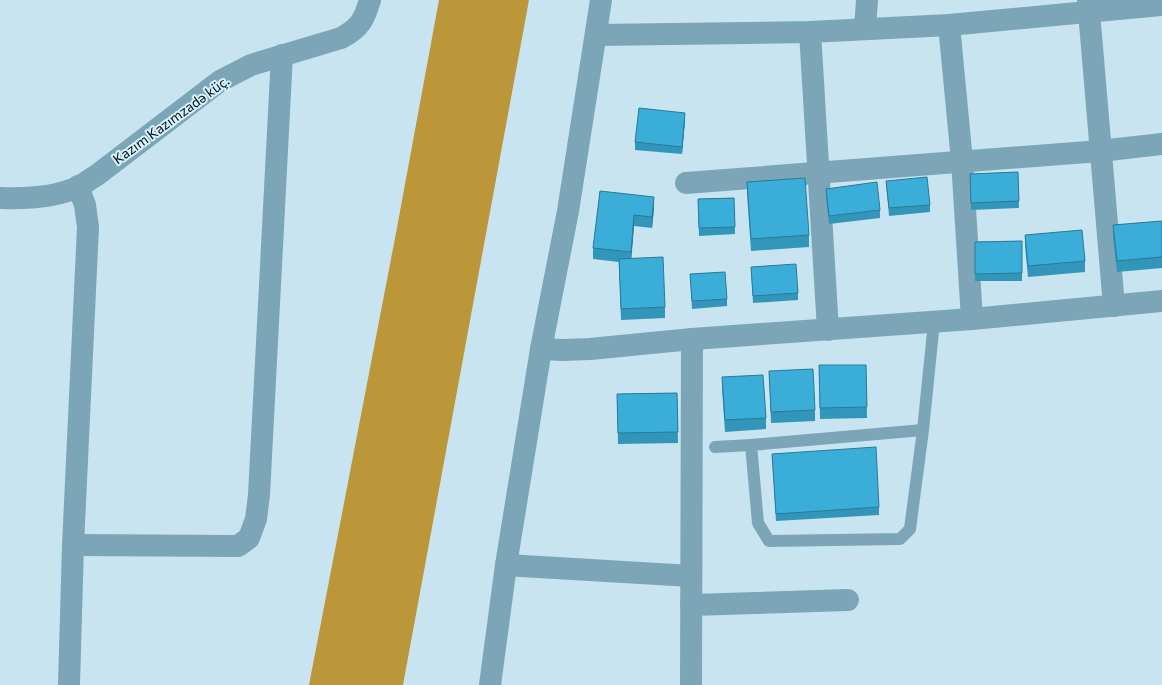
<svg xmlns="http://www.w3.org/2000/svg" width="1162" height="685" font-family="Commissioner,sans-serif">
<rect width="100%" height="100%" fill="#c8e4f1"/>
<!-- forest -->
<polygon fill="#bc973a" points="439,0 529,0 403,685 309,685 396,233"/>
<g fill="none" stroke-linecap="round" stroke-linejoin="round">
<!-- service -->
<g stroke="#7ca6b8" stroke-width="12">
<polyline points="923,430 751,445 758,523 769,541 900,539 910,529 923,430 934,322"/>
<polyline points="715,447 751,445"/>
</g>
<!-- minor -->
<g stroke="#7ca6b8" stroke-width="22">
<polyline points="1088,0 1114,306"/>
<polyline points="949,25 962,161 972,319"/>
<polyline points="865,28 867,0"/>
<polyline points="810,32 828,330"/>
<polyline points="596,35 810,32 949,25 1162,5"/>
<polyline points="686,183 1100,151 1162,144"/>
<path d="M 0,198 C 26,199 54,198 78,187 C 84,184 90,179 97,175 L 220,81 L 251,65 L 341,38 C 360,28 364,20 370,0"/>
<polyline points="541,349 562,350 590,349 692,339 972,319 1162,301"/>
<polyline points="73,545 238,546 249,538 256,519 259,495 282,55"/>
<polyline points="506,565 691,576"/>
<polyline points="691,605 848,600"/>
<polyline points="69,685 73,545 88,227 85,205 78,186"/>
<polyline points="490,685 506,565 541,349 568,211 601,0"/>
<polyline points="691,685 692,339"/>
</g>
</g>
<!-- wall -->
<g fill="#3296ba">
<polygon points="685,120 682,154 635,150 635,142"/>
<polygon points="1018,172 1019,208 971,210 970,174"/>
<polygon points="886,181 930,205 930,212 889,216"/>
<polygon points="747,182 809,235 809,247 751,251 747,193"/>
<polygon points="826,189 880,210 880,218 829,224 826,196"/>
<polygon points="600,191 654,208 652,228 634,226 631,258 665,307 665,318 621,320 619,262 593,259 593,248"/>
<polygon points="734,198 735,234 699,236 698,199"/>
<polygon points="1162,221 1162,268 1117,272 1113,237 1113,225"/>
<polygon points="1025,235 1085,261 1085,272 1028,277 1025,246"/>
<polygon points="1022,241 1022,281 975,281 975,242"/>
<polygon points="751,267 798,293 798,300 753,303"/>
<polygon points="690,274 727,299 727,306 692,309"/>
<polygon points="819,365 866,365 867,418 820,419"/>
<polygon points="769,371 815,410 815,421 771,423"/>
<polygon points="722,377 766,418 766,429 725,432 722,389"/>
<polygon points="677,393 678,443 618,444 617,394"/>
<polygon points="772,454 879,507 879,515 776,521"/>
</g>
<!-- shaded-wall -->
<g fill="#297a97">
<polygon points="685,113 685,120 682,154 682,147"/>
<polygon points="654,197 654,208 652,228 652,217"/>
<polygon points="634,215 634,226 631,263 631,252"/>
</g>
<!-- building -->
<g fill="#3aaed8" stroke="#297a97">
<polygon points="639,108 685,113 682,147 635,142"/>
<polygon points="1018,172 1019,201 971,203 970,174"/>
<polygon points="927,177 930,205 889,208 886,181"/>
<polygon points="805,178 809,235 751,239 747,182"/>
<polygon points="877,182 880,210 829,216 826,189"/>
<polygon points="600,191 654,197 652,217 634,215 631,252 593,248"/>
<polygon points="734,198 735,227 699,228 698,199"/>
<polygon points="1162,221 1162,257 1117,261 1113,225"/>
<polygon points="1082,230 1085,261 1028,266 1025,235"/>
<polygon points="1022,241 1022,273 975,274 975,242"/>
<polygon points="663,257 665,307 621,309 619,259"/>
<polygon points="796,264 798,293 753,296 751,267"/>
<polygon points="725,272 727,299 692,301 690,274"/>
<polygon points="819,365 866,365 867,407 820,408"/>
<polygon points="813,369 815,410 771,412 769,371"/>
<polygon points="763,375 766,418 725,420 722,377"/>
<polygon points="677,393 678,432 618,433 617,394"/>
<polygon points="876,447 879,507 776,514 772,454"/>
</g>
<g text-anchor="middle" stroke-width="4" stroke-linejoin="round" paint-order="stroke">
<!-- street labels -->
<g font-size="14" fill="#040d11" stroke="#d5f2ff">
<text transform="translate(171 120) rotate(-36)" y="5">Kazım Kazımzadə küç.</text>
</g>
</g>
</svg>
